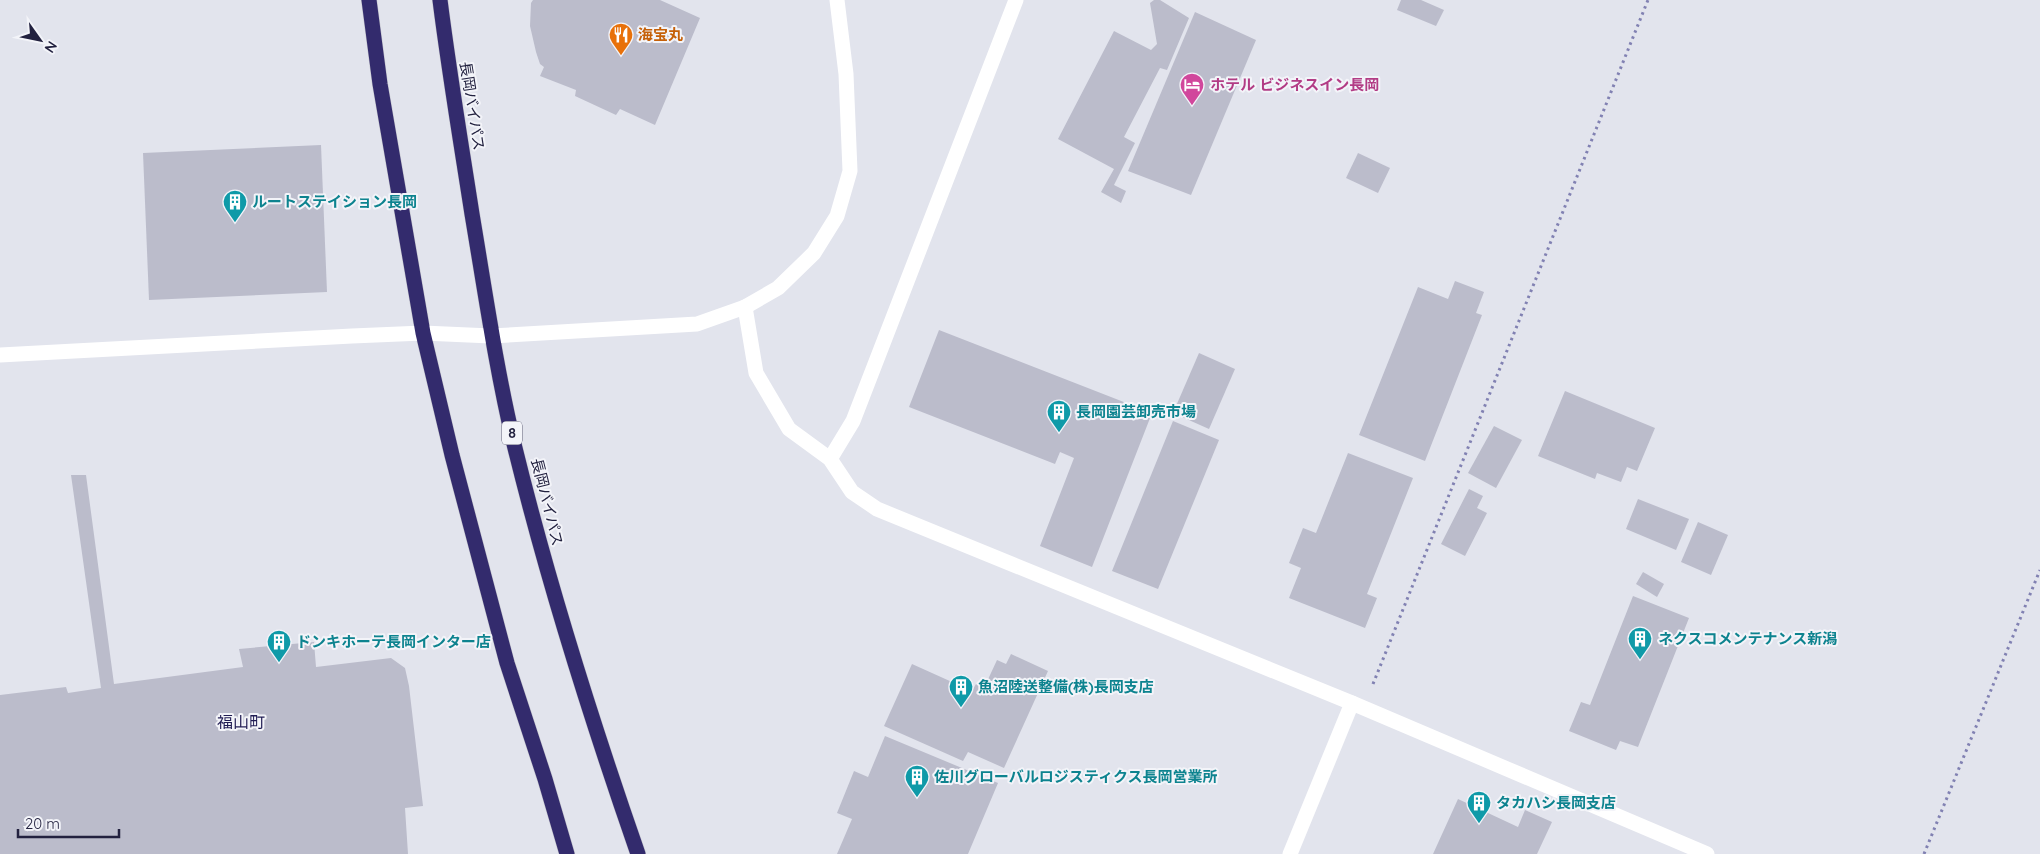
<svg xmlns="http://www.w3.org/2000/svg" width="2040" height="854" font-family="Quicksand,'Noto Sans JP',sans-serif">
<rect width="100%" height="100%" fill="#e2e4ed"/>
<!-- building -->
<g fill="#bbbccb">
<polygon points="533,0 660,0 700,18 655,125 620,109 616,115 575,96 576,90 540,76 544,67 540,64 536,52 530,26 531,3"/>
<polygon points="1154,0 1160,0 1189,18 1167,70 1160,68 1124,137 1135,143 1114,185 1126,191 1121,203 1101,192 1114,169 1058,139 1114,31 1151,50 1157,44 1150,3"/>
<polygon points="1401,0 1421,0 1444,10 1436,26 1397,10"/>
<polygon points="1195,12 1256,40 1191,195 1128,171"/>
<polygon points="321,145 327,292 149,300 143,153"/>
<polygon points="1358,153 1390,168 1378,193 1346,178"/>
<polygon points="1455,281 1484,292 1476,313 1482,315 1425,461 1359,435 1418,287 1448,299"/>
<polygon points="939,330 1152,413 1092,567 1040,546 1074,458 1060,452 1055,464 909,407"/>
<polygon points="1199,353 1235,369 1209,429 1173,413"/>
<polygon points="1565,391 1655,428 1637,471 1627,467 1621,482 1597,473 1595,479 1538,456"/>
<polygon points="1173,421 1219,440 1158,589 1112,571"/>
<polygon points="1494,426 1522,440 1496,488 1468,473"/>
<polygon points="1348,453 1413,478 1367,594 1377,598 1365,628 1289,598 1301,568 1289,563 1303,528 1316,533"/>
<polygon points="71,475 86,475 114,684 243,667 239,649 314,642 316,667 391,658 405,668 409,686 423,806 405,808 408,854 0,854 0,695 66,687 68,693 101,688"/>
<polygon points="1469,489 1483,496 1477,508 1487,513 1465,556 1441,544"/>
<polygon points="1638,499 1689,519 1676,550 1626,529"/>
<polygon points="1698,522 1728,535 1711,575 1681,562"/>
<polygon points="1643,572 1664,584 1657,597 1636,584"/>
<polygon points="1633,596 1689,618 1638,747 1620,741 1616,750 1569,731 1581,702 1590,705"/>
<polygon points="1011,654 1048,671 1004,768 968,752 963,761 884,726 912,664 972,691 976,684 984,688 997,660 1006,664"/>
<polygon points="885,736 998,783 968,854 837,854 852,819 837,813 854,771 868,777"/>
<polygon points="1458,799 1518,827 1525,810 1552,822 1537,854 1433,854"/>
</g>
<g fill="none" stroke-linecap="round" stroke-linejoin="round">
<defs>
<g id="highway">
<polyline points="369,0 380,84 423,333 452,455 507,663 545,779 567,854"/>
<path d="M 440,0 C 449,72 461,143 472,214 C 485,291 496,368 514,444 C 548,583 591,719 638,854"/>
</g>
</defs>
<!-- highway casing -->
<use href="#highway" stroke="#c1c1c9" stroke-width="16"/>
<!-- path -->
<g stroke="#8181b2" stroke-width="3" stroke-dasharray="2.5 4" stroke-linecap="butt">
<polyline points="1373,684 1648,0"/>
<polyline points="1924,854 2040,570"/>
</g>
<!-- minor -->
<g stroke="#fff" stroke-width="15">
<polyline points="745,307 756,373 789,429 830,459 852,492 877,509 1352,703 1707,854"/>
<polyline points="0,355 352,336 423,333 491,336 697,324 745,307 778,288 814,253 837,216 850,171 846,74 837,0"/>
<polyline points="830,459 853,421 1016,0"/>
<polyline points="1290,854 1352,703"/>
</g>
<!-- highway -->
<use href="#highway" stroke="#332b6d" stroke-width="15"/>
</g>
<!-- icons -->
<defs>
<symbol id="restaurant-pin" viewBox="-11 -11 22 30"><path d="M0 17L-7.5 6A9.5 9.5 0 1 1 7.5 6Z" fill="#e8710a" stroke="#f3f4f9"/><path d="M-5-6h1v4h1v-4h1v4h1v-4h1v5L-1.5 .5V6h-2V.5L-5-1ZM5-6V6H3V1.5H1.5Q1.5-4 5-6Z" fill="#fff"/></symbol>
<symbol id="hotel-pin" viewBox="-11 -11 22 30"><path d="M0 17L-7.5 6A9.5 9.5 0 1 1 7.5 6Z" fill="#d1479c" stroke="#f3f4f9"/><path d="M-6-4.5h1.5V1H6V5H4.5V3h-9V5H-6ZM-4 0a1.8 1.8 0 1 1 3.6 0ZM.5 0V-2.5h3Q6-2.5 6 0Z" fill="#fff"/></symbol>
<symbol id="building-pin" viewBox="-11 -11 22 30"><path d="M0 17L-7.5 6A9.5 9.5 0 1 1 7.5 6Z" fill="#0f9aa8" stroke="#f3f4f9"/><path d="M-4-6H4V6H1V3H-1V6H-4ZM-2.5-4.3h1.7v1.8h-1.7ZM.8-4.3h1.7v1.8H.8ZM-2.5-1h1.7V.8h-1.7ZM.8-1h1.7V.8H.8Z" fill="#fff"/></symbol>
</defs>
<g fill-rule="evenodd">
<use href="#restaurant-pin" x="607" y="21" width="28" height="38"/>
<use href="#hotel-pin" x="1178" y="71" width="28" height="38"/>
<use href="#building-pin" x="221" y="188" width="28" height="38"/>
<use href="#building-pin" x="1045" y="398" width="28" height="38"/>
<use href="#building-pin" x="1626" y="625" width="28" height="38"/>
<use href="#building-pin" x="265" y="628" width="28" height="38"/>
<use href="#building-pin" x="947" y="673" width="28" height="38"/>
<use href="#building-pin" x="903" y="763" width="28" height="38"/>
<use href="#building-pin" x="1465" y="789" width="28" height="38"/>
</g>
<g text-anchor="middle" stroke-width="4" stroke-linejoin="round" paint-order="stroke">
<!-- shield labels -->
<rect fill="#f3f4f9" stroke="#616077" stroke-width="1" x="502" y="421.5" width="20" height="23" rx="4"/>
<g font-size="14" font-weight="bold" fill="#22213f">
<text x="512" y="438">8</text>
</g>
<!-- food labels -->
<g font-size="15" font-weight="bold" fill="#c56008" stroke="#f3f4f9" text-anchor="start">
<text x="638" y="40">海宝丸</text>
</g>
<!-- hotel labels -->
<g font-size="15" font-weight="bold" fill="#b23c85" stroke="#f3f4f9" text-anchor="start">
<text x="1210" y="90">ホテル ビジネスイン長岡</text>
</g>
<!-- street labels -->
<g font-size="15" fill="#22213f" stroke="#f3f4f9">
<text transform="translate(472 106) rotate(81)" y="5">長岡バイパス</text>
<text transform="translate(547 502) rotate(76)" y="5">長岡バイパス</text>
</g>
<!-- culture labels -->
<g font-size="15" font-weight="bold" fill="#0d838f" stroke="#f3f4f9" text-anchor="start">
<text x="252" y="207">ルートステイション長岡</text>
<text x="1076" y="417">長岡園芸卸売市場</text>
<text x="1658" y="644">ネクスコメンテナンス新潟</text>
<text x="296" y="647">ドンキホーテ長岡インター店</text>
<text x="978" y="692">魚沼陸送整備(株)長岡支店</text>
<text x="934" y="782">佐川グローバルロジスティクス長岡営業所</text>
<text x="1496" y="808">タカハシ長岡支店</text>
</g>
<!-- neighbourhood labels -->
<g font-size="16" fill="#201c53" stroke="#f3f4f9">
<text x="241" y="728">福山町</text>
</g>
</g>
<!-- north arrow -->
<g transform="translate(40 40) rotate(123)" stroke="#f3f4f9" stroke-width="4" paint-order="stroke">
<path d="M0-4L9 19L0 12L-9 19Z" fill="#22213f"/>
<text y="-8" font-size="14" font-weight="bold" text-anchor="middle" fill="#22213f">N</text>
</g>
<!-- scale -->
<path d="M18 829v8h101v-8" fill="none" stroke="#22213f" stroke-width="2.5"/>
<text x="25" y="829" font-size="15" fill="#22213f" stroke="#f3f4f9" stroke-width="4" paint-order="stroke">20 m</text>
</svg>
